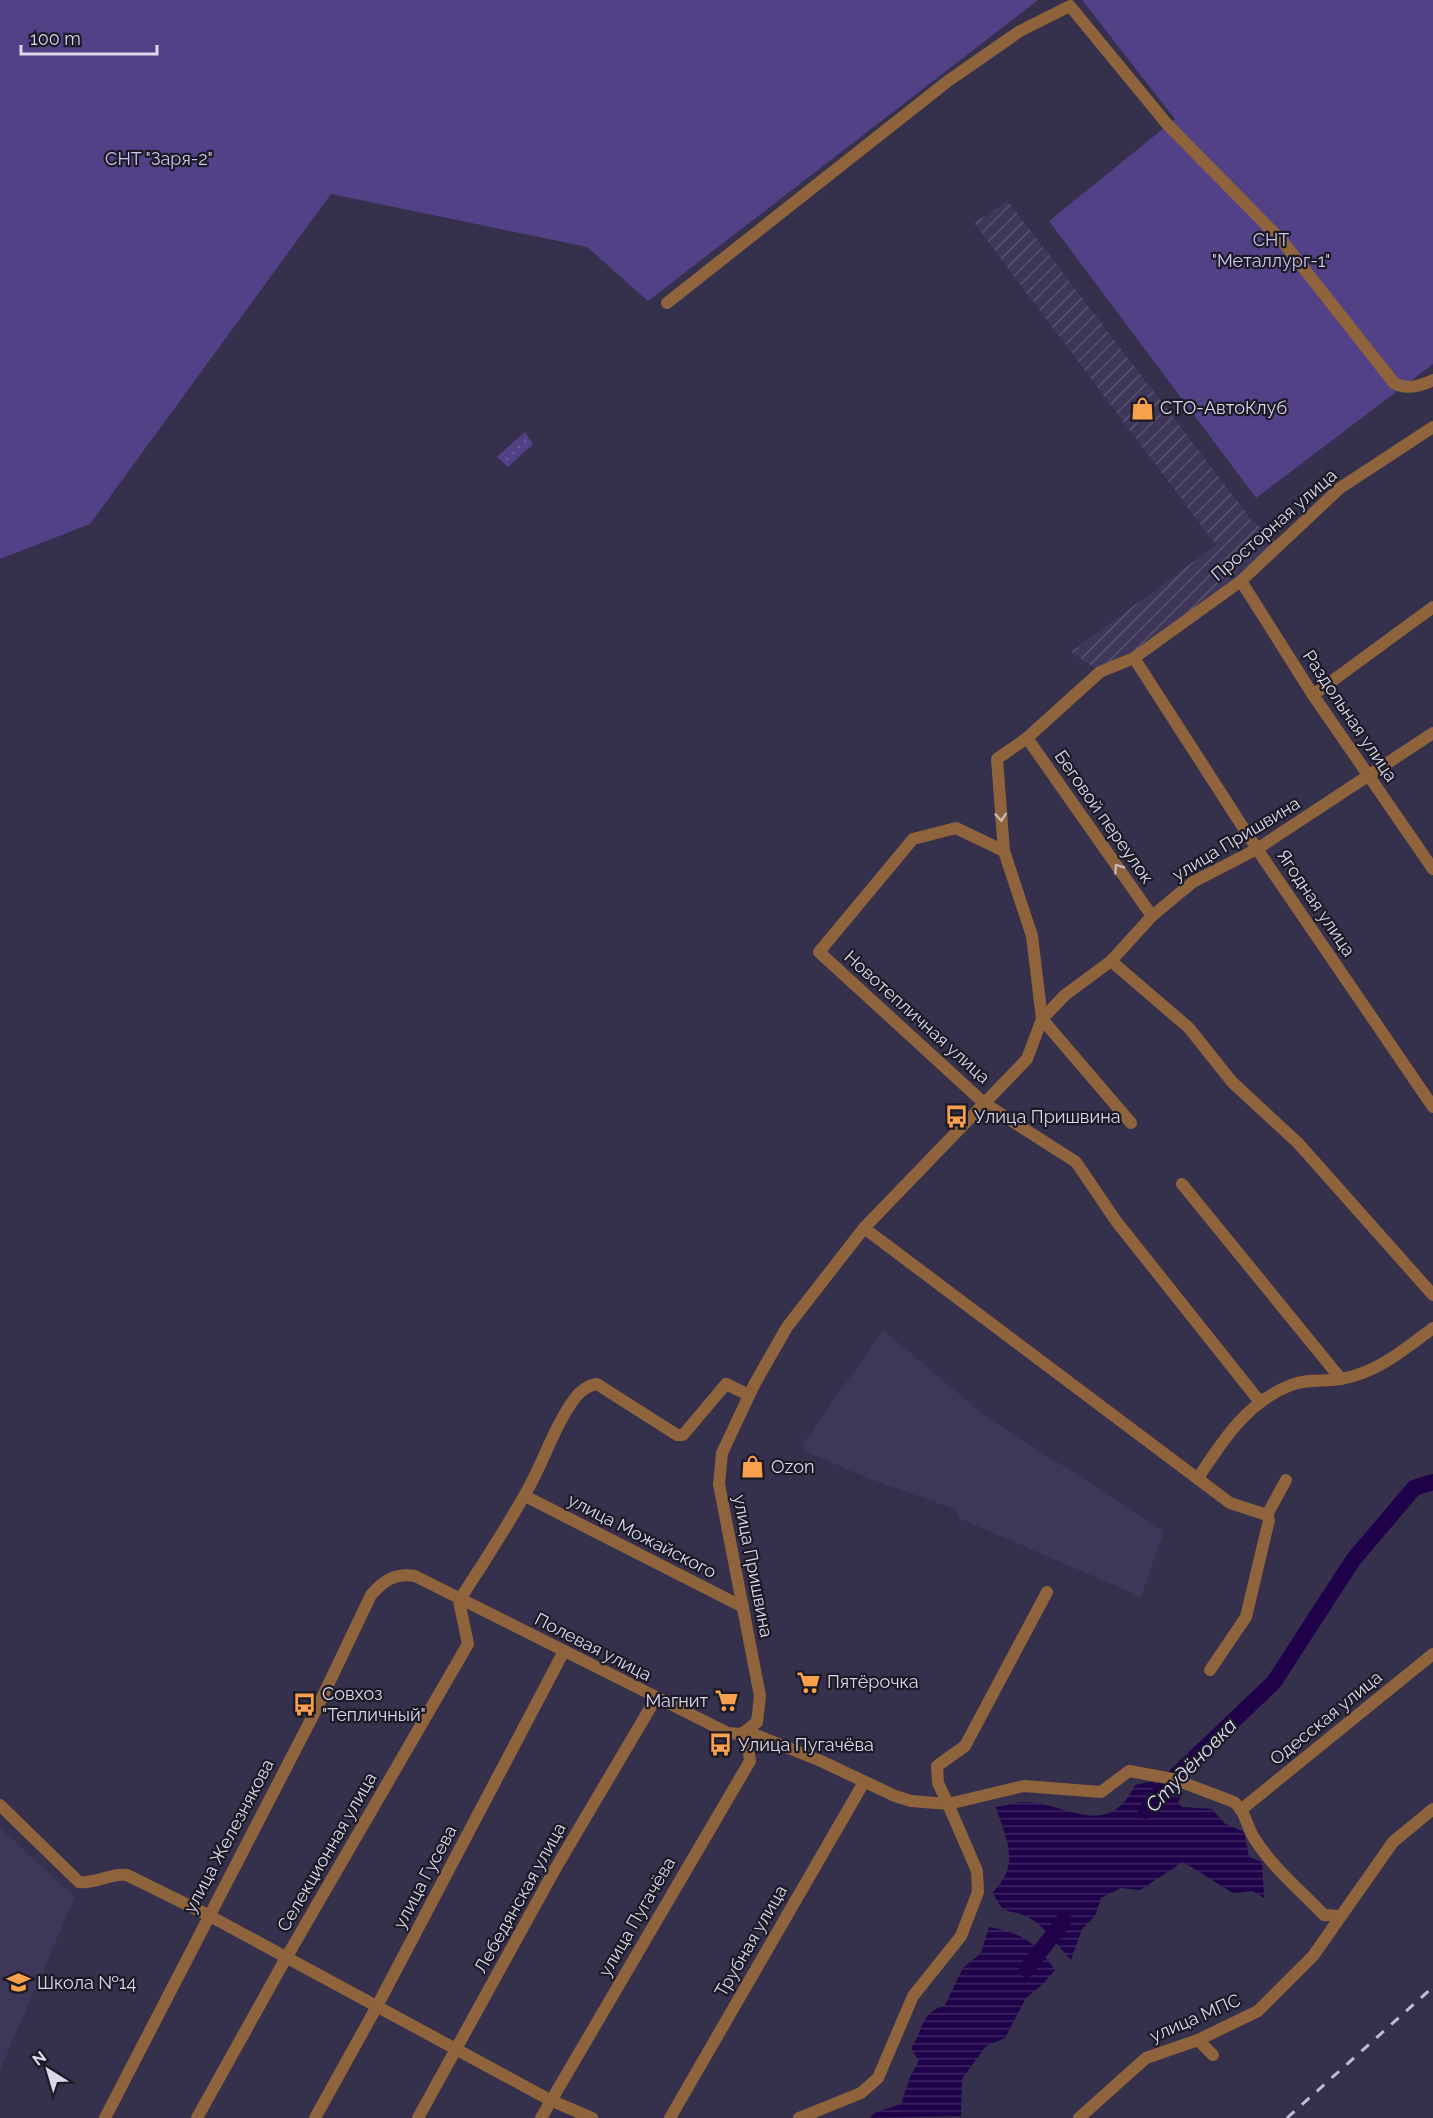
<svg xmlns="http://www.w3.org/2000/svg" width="1433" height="2118" font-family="Raleway,sans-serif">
<defs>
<pattern id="industrial-furrows" width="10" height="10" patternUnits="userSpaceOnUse" patternTransform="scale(1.5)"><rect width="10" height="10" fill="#3e3759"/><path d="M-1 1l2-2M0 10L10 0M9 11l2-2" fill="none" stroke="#595371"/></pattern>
<pattern id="grass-dots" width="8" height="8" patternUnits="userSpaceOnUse" patternTransform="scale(1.5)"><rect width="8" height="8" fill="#524187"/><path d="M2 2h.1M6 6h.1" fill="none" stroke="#6a5c98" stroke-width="1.8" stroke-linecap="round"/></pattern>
<pattern id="water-rules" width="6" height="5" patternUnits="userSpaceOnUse" patternTransform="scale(1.5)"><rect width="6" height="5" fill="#1f0249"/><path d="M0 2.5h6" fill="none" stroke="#3f2663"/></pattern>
</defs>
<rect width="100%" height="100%" fill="#35304b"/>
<!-- built -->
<g fill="#3e3759">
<polygon points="883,1330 984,1415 1164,1531 1141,1597 961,1519 954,1509 865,1477 807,1452 802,1445"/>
<polygon points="0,1828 75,1897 0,2070"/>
</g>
<!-- industrial -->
<polygon fill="url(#industrial-furrows)" points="1008,201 1251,519 1280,544 1134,658 1100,672 1071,652 1216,545 974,223"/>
<!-- grass -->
<polygon fill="url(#grass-dots)" points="525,432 533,444 508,467 497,457"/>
<!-- garden -->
<g fill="#524187">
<polygon points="0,0 1038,0 648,301 587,247 331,194 90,524 0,559"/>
<polygon points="1082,0 1433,0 1433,364 1256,498 1049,221 1175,119"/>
</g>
<!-- water -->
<g fill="url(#water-rules)">
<path d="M 1154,1781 L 1160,1795 L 1177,1789 L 1183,1793 L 1178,1802 L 1182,1807 L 1212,1809 L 1224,1823 L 1244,1832 L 1249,1857 L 1262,1862 L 1264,1898 L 1252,1891 L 1233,1893 L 1183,1862 L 1140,1890 L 1121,1888 L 1101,1898 L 1095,1916 L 1082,1929 L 1071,1960 C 1058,1946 1045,1926 1028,1917 C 1009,1907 1004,1919 993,1892 C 1021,1864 1006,1840 996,1807 C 1004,1806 1015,1802 1023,1802 C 1067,1802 1107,1842 1135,1785 Z"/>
<path d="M 989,1927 C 1022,1933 1036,1943 1055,1970 L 1042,1985 L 1026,1998 L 1005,2038 L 986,2046 L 962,2079 L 961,2116 L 870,2118 L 874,2113 L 901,2104 L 910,2077 L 919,2061 L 911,2048 C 925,2029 918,2015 945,2005 L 963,1968 L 981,1953 Z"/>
</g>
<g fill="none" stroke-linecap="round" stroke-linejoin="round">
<!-- river -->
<g stroke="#1f0249" stroke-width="16">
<polyline points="1146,1811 1164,1787 1274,1682 1353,1560 1414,1488 1433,1482"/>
<polyline points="1027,1969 1064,1920"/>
</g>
<!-- minor -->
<g stroke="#8f633b" stroke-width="12">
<path d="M 667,303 L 948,81 L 1020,31 L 1070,6 L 1167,124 L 1283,242 L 1394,383 C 1406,390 1421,386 1433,380"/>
<polyline points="1241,581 1313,695 1433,869"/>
<polyline points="1134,658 1257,849 1433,1107"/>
<polyline points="1313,695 1433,607"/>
<polyline points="1027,738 1152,916"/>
<polyline points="1004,851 956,828 913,839 819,952 984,1103 1076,1162 1116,1221 1260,1402"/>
<polyline points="1111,961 1189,1028 1232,1082 1298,1143 1433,1295"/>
<polyline points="1131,1123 1042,1019 1032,936 1004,851 997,759 1027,738 1100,672 1134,658 1241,581 1340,488 1433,427"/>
<polyline points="1182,1184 1341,1379"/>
<polyline points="864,1228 1230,1503 1267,1515 1269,1520 1246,1617 1210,1670"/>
<path d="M 1198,1478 C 1223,1440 1247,1402 1291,1385 C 1309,1378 1323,1382 1341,1379 C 1377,1373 1405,1349 1433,1328"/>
<polyline points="525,1496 743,1607"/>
<polyline points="1267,1515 1286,1480"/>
<polyline points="746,1731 757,1722 760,1696 719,1484 722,1453 754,1385 787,1327 864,1228 1027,1059 1042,1019 1065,995 1111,961 1152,916 1193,882 1257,849 1433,733"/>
<path d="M 0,1805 L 79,1882 C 97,1884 109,1873 127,1875 L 208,1915 L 550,2100 L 592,2118"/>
<polyline points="1242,1809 1433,1654"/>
<polyline points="1198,2040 1213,2055"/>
<path d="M 105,2118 L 318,1706 L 371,1595 C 384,1580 395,1573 415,1576 L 728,1733 L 740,1734 L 746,1731 L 821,1761 L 895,1796 L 911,1801 L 948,1804 L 938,1783 L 937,1766 L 965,1746 L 1047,1592"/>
<path d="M 197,2118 L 286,1958 L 468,1644 L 459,1601 C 483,1563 508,1526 529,1487 C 545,1458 555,1425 575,1398 C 580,1391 589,1385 597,1384 L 677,1435 L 683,1435 L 726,1384 L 749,1395"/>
<polyline points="315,2118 376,2008 564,1651"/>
<polyline points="418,2118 554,1871 656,1698"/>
<polyline points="541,2118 750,1761 746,1731"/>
<polyline points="670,2118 864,1782"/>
<path d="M 799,2118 L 861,2093 L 878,2078 L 913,1996 L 961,1936 L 978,1892 L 977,1871 L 948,1804 L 1024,1786 L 1101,1792 L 1129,1771 L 1173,1779 L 1234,1802 C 1246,1812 1246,1825 1254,1838 C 1272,1867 1301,1891 1324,1915 L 1341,1916"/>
<polyline points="1079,2118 1146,2058 1198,2040 1258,2011 1313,1956 1393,1842 1433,1809"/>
</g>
<!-- rail -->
<polyline stroke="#bfbdd0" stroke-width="3" stroke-dasharray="10 10" stroke-linecap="butt" points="1287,2118 1433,1987"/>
</g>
<!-- one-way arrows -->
<defs><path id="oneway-chevron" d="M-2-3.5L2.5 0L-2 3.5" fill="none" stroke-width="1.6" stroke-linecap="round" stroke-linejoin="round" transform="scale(1.5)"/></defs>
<g stroke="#c4b5b6">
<use href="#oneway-chevron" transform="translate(1001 817) rotate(86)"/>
<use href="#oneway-chevron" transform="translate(1118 868) rotate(-125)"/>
</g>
<!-- icons -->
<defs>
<symbol id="shop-bare" viewBox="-9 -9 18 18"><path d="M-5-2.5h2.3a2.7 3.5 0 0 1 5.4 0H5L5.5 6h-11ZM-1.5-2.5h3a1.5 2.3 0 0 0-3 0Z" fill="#f8a04b" stroke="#1c1a26" stroke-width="2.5" paint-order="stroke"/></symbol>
<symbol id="bus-bare" viewBox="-9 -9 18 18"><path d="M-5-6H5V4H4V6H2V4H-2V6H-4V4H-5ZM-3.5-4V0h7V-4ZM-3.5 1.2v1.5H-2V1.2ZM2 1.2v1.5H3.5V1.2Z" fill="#f8a04b" stroke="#1c1a26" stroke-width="2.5" paint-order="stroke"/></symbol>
<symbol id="supermarket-bare" viewBox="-9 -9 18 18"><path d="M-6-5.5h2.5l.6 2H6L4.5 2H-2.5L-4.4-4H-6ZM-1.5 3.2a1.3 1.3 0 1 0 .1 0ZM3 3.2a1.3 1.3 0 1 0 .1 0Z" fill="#f8a04b" stroke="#1c1a26" stroke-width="2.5" paint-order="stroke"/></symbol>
<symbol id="school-bare" viewBox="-9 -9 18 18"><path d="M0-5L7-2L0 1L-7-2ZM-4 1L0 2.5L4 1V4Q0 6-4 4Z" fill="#f8a04b" stroke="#1c1a26" stroke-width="2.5" paint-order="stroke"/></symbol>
</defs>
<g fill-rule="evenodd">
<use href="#shop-bare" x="1126" y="392" width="33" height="33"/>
<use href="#bus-bare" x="940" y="1100" width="33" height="33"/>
<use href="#shop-bare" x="736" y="1450" width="33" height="33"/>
<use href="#supermarket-bare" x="792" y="1666" width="33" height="33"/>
<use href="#supermarket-bare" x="710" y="1684" width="33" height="33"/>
<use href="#bus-bare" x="288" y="1688" width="33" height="33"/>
<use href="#bus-bare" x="704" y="1728" width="33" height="33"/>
<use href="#school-bare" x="2" y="1966" width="33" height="33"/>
</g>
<g text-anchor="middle" stroke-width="4.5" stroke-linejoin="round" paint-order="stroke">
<!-- park labels -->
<g font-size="18" fill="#cbc5ef" stroke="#1c1a26">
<text x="159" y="165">СНТ "Заря-2"</text>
<text x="1271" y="246">СНТ<tspan x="1271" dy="21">"Металлург-1"</tspan></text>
</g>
<!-- poi labels -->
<g font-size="18" fill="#dad8ea" stroke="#1c1a26" text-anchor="start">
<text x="1160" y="414">СТО-АвтоКлуб</text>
<text x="974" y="1123">Улица Пришвина</text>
<text x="771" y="1473">Ozon</text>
<text x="827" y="1688">Пятёрочка</text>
<text x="322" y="1700">Совхоз<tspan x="322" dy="21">"Тепличный"</tspan></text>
<text x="708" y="1707" text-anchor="end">Магнит</text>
<text x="738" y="1751">Улица Пугачёва</text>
<text x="37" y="1989">Школа №14</text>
</g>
<!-- street labels -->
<g font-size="18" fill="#dad8ea" stroke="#1c1a26">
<text transform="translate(1274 525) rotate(-41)" y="6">Просторная улица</text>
<text transform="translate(1350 716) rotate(56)" y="6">Раздольная улица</text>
<text transform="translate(1104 817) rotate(55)" y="6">Беговой переулок</text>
<text transform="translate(1236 839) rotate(-31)" y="6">улица Пришвина</text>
<text transform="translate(1316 903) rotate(56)" y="6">Ягодная улица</text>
<text transform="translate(917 1017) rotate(42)" y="6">Новотепличная улица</text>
<text transform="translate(642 1536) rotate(27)" y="6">улица Можайского</text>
<text transform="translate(753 1566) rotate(79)" y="6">улица Пришвина</text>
<text transform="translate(593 1647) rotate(27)" y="6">Полевая улица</text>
<text transform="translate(1326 1718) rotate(-39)" y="6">Одесская улица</text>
<text transform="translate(229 1836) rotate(-62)" y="6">улица Железнякова</text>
<text transform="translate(327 1852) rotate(-60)" y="6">Селекционная улица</text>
<text transform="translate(425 1877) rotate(-62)" y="6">улица Гусева</text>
<text transform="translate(520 1898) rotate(-61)" y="6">Лебедянская улица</text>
<text transform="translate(637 1917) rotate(-60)" y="6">улица Пугачёва</text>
<text transform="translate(751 1941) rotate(-60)" y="6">Трубная улица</text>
<text transform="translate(1195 2018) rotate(-23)" y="6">улица МПС</text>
</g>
<!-- water labels -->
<g font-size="20" font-style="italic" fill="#dfdcf2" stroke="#1c1a26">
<text transform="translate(1191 1765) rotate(-46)" y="7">Студёновка</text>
</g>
</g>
<!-- north arrow -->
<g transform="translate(48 2070) rotate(323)" stroke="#1c1a26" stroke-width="4.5" paint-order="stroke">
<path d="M0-4.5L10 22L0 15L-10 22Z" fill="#dad8ea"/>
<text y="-9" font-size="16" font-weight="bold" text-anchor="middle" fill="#dad8ea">N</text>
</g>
<!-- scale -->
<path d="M21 45v9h136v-9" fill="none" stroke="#dad8ea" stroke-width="3"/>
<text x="30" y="45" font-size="18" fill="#dad8ea" stroke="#1c1a26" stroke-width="4.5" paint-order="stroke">100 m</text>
</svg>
